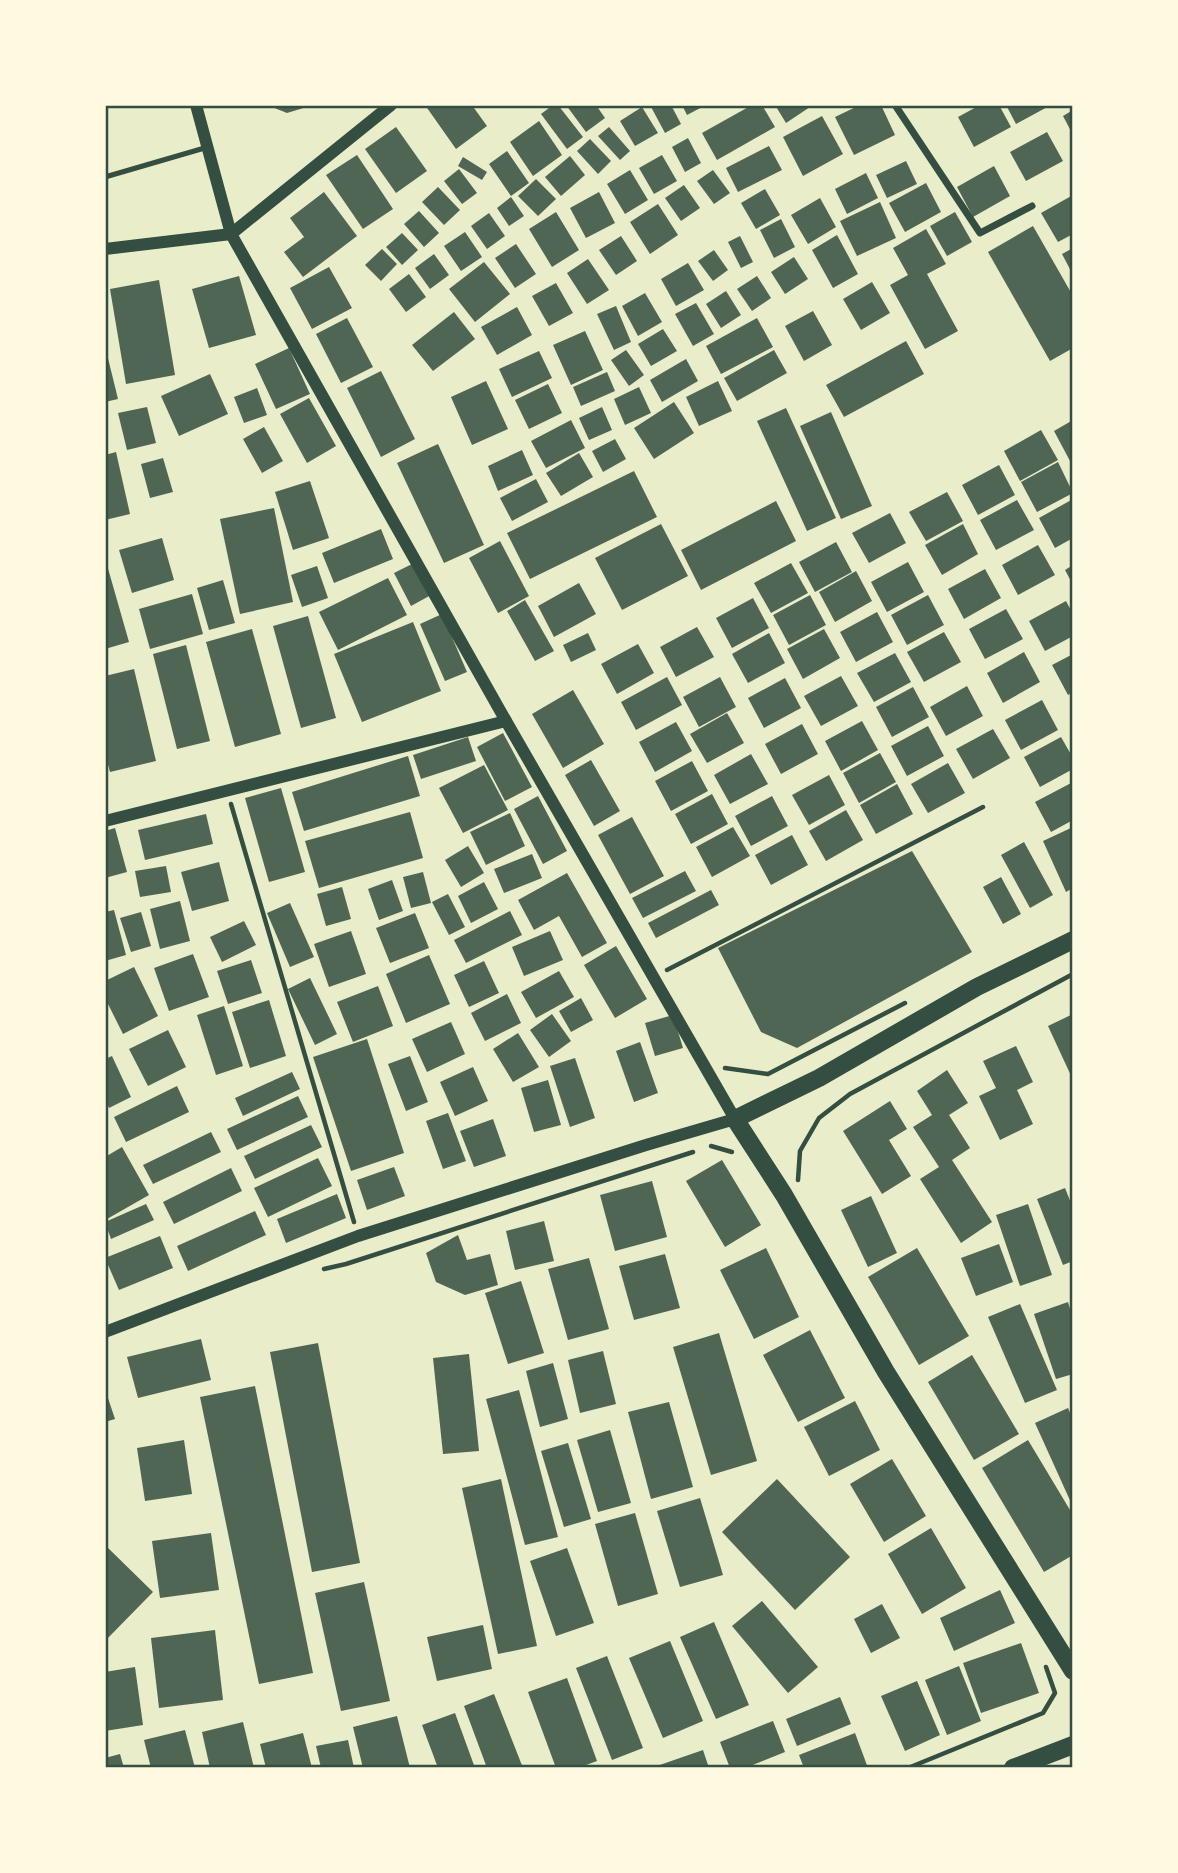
<svg xmlns="http://www.w3.org/2000/svg" width="1178" height="1873" font-family="'Source Sans 3',sans-serif">
<rect width="100%" height="100%" fill="#e9edc9"/>
<!-- building -->
<g fill="#4f6655">
<polygon points="267,105 310,105 310,106 287,113"/>
<polygon points="425,105 477,105 474,108 487,126 456,149"/>
<polygon points="553,105 558,105 583,137 567,149 541,114"/>
<polygon points="566,105 596,105 605,118 586,132"/>
<polygon points="650,105 671,105 681,124 665,133"/>
<polygon points="682,105 706,105 687,115"/>
<polygon points="752,105 762,105 775,127 717,160 702,133"/>
<polygon points="775,105 809,105 810,107 786,123"/>
<polygon points="860,105 881,105 895,135 854,155 835,117"/>
<polygon points="980,105 999,105 1011,127 974,147 958,117"/>
<polygon points="1006,105 1051,105 1016,124"/>
<polygon points="642,107 658,133 635,146 620,121"/>
<polygon points="1073,110 1073,135 1063,116"/>
<polygon points="822,116 843,154 803,176 783,137"/>
<polygon points="539,121 562,155 533,176 510,142"/>
<polygon points="396,127 427,171 396,193 365,149"/>
<polygon points="609,127 630,151 620,160 598,136"/>
<polygon points="1047,132 1063,161 1026,181 1010,152"/>
<polygon points="688,138 701,163 685,172 672,147"/>
<polygon points="590,139 611,161 598,174 577,151"/>
<polygon points="769,146 782,170 738,192 726,168"/>
<polygon points="507,151 529,183 511,196 489,164"/>
<polygon points="357,155 393,209 363,229 326,175"/>
<polygon points="662,155 677,181 654,194 639,168"/>
<polygon points="570,156 585,175 561,196 545,177"/>
<polygon points="463,157 487,172 482,180 458,166"/>
<polygon points="906,161 917,184 887,198 876,175"/>
<polygon points="994,166 1010,196 973,217 957,187"/>
<polygon points="459,169 477,193 462,204 444,181"/>
<polygon points="630,170 648,200 625,214 607,184"/>
<polygon points="713,170 730,193 714,204 697,181"/>
<polygon points="866,173 878,198 847,214 835,189"/>
<polygon points="536,179 556,199 538,216 518,196"/>
<polygon points="926,183 941,212 905,232 889,203"/>
<polygon points="684,185 700,208 681,221 665,198"/>
<polygon points="438,187 460,210 444,225 422,202"/>
<polygon points="765,189 780,215 756,229 741,203"/>
<polygon points="324,192 357,236 303,277 284,252 304,237 290,218"/>
<polygon points="599,192 615,223 586,238 570,208"/>
<polygon points="1073,195 1073,234 1058,242 1041,213"/>
<polygon points="511,197 524,216 509,226 497,208"/>
<polygon points="820,198 836,227 808,244 791,215"/>
<polygon points="880,202 896,238 857,256 840,221"/>
<polygon points="658,204 678,235 650,254 630,222"/>
<polygon points="419,211 439,233 424,247 404,224"/>
<polygon points="556,212 579,250 552,267 529,229"/>
<polygon points="955,212 972,242 947,256 930,226"/>
<polygon points="489,213 505,236 487,249 471,226"/>
<polygon points="781,219 795,247 774,258 760,230"/>
<polygon points="1033,226 1073,296 1073,348 1050,361 988,252"/>
<polygon points="926,229 946,264 927,274 958,331 925,349 890,285 908,275 893,248"/>
<polygon points="465,232 482,257 461,271 444,246"/>
<polygon points="402,233 418,250 402,265 386,247"/>
<polygon points="837,235 858,274 833,288 812,250"/>
<polygon points="621,236 637,261 616,275 599,250"/>
<polygon points="740,236 753,262 741,268 728,242"/>
<polygon points="516,244 536,274 515,288 495,258"/>
<polygon points="1073,248 1073,275 1062,254"/>
<polygon points="382,249 397,264 381,281 365,265"/>
<polygon points="714,250 728,270 713,281 698,261"/>
<polygon points="434,254 449,275 430,289 415,268"/>
<polygon points="794,257 808,279 785,294 771,272"/>
<polygon points="588,259 609,290 587,304 567,273"/>
<polygon points="484,262 510,294 475,322 449,289"/>
<polygon points="688,263 704,290 676,306 661,279"/>
<polygon points="329,267 352,308 312,329 290,288"/>
<polygon points="409,274 426,297 406,312 389,289"/>
<polygon points="239,276 256,335 209,348 192,289"/>
<polygon points="757,276 771,298 752,311 737,289"/>
<polygon points="159,280 175,375 126,384 110,289"/>
<polygon points="872,282 890,313 861,330 843,299"/>
<polygon points="556,283 573,313 549,326 532,296"/>
<polygon points="726,291 741,315 721,328 706,304"/>
<polygon points="645,293 662,322 638,336 622,306"/>
<polygon points="696,303 714,334 693,346 675,314"/>
<polygon points="616,306 631,342 614,350 597,314"/>
<polygon points="517,307 532,335 497,355 481,327"/>
<polygon points="813,311 832,345 804,361 785,326"/>
<polygon points="454,312 475,339 433,371 412,345"/>
<polygon points="347,318 373,367 341,383 316,334"/>
<polygon points="757,318 773,347 721,374 706,346"/>
<polygon points="663,329 677,351 651,366 638,344"/>
<polygon points="585,331 603,370 571,385 553,345"/>
<polygon points="906,341 924,374 844,417 826,385"/>
<polygon points="105,346 118,399 105,402"/>
<polygon points="289,348 310,394 276,409 255,364"/>
<polygon points="626,350 644,375 629,386 611,360"/>
<polygon points="774,350 787,373 737,401 724,378"/>
<polygon points="539,351 552,378 512,397 499,369"/>
<polygon points="686,359 698,381 662,402 650,380"/>
<polygon points="381,371 415,439 381,457 347,388"/>
<polygon points="607,372 615,391 581,406 573,387"/>
<polygon points="210,374 228,414 179,436 161,396"/>
<polygon points="486,381 508,429 472,445 451,397"/>
<polygon points="718,381 732,411 699,426 686,397"/>
<polygon points="548,384 562,413 529,429 515,400"/>
<polygon points="639,387 651,413 625,425 614,399"/>
<polygon points="257,388 267,415 244,423 234,397"/>
<polygon points="309,398 336,446 307,463 280,414"/>
<polygon points="674,402 694,433 654,459 634,428"/>
<polygon points="147,407 156,443 127,450 118,413"/>
<polygon points="602,407 612,430 589,440 579,418"/>
<polygon points="786,408 836,518 807,531 757,421"/>
<polygon points="831,412 872,506 841,519 800,426"/>
<polygon points="571,420 585,448 546,468 531,441"/>
<polygon points="1073,420 1073,459 1070,461 1054,431"/>
<polygon points="264,427 283,461 262,473 243,439"/>
<polygon points="1041,430 1058,460 1020,481 1004,451"/>
<polygon points="615,439 626,459 603,472 592,451"/>
<polygon points="438,444 484,545 444,563 397,463"/>
<polygon points="522,450 533,475 498,491 488,466"/>
<polygon points="116,452 130,514 105,520 105,455"/>
<polygon points="579,453 593,477 561,496 546,473"/>
<polygon points="163,458 173,492 150,498 141,464"/>
<polygon points="1058,462 1073,493 1037,512 1021,482"/>
<polygon points="999,465 1015,495 978,515 962,485"/>
<polygon points="634,471 657,517 530,579 507,533"/>
<polygon points="536,479 548,502 512,521 500,498"/>
<polygon points="310,481 329,538 293,550 275,492"/>
<polygon points="947,492 963,521 926,541 909,512"/>
<polygon points="1073,499 1073,538 1055,548 1039,518"/>
<polygon points="1017,500 1034,530 996,550 980,520"/>
<polygon points="776,501 796,541 701,590 681,550"/>
<polygon points="274,508 293,602 240,614 220,519"/>
<polygon points="890,513 906,543 869,563 852,533"/>
<polygon points="661,524 688,576 622,610 595,558"/>
<polygon points="963,524 978,554 942,575 925,545"/>
<polygon points="381,529 393,559 334,583 322,553"/>
<polygon points="162,538 174,580 132,593 119,550"/>
<polygon points="500,541 529,596 498,613 469,558"/>
<polygon points="836,542 852,572 815,592 799,562"/>
<polygon points="1038,545 1055,575 1018,595 1002,565"/>
<polygon points="105,558 129,642 105,649"/>
<polygon points="908,562 924,592 887,612 871,582"/>
<polygon points="414,563 431,595 411,606 394,573"/>
<polygon points="791,563 808,593 771,613 754,583"/>
<polygon points="1073,565 1073,585 1065,570"/>
<polygon points="317,566 328,598 302,607 291,575"/>
<polygon points="985,569 1001,598 964,619 948,589"/>
<polygon points="856,571 872,601 835,622 819,592"/>
<polygon points="388,578 407,615 338,650 319,612"/>
<polygon points="223,580 235,623 209,630 197,588"/>
<polygon points="579,583 596,614 554,637 538,606"/>
<polygon points="192,594 203,634 150,649 139,609"/>
<polygon points="810,595 826,625 789,645 773,615"/>
<polygon points="928,595 944,625 907,645 891,615"/>
<polygon points="753,598 769,628 732,648 716,618"/>
<polygon points="525,600 554,651 535,661 507,611"/>
<polygon points="1066,601 1073,614 1073,636 1045,651 1029,621"/>
<polygon points="1006,609 1023,639 985,659 969,629"/>
<polygon points="877,612 893,642 856,662 840,632"/>
<polygon points="442,614 467,672 445,681 420,624"/>
<polygon points="308,616 336,718 301,728 273,626"/>
<polygon points="413,622 441,691 362,722 334,654"/>
<polygon points="697,627 714,657 676,677 660,647"/>
<polygon points="252,629 281,734 235,747 206,642"/>
<polygon points="824,629 840,658 803,679 787,649"/>
<polygon points="944,632 961,662 924,682 907,652"/>
<polygon points="588,633 596,650 571,662 563,645"/>
<polygon points="769,633 785,663 748,683 732,654"/>
<polygon points="638,644 654,673 617,694 601,664"/>
<polygon points="186,645 210,741 177,749 153,654"/>
<polygon points="1024,652 1040,682 1003,703 987,673"/>
<polygon points="895,653 911,682 874,702 857,673"/>
<polygon points="1073,654 1073,692 1068,695 1052,665"/>
<polygon points="134,669 156,761 110,772 105,753 105,676"/>
<polygon points="841,676 858,706 821,726 804,696"/>
<polygon points="667,677 682,705 636,730 621,702"/>
<polygon points="720,677 736,707 699,727 683,697"/>
<polygon points="785,678 801,708 764,728 748,698"/>
<polygon points="967,686 983,716 946,736 930,707"/>
<polygon points="913,687 929,717 892,737 876,707"/>
<polygon points="573,690 604,744 563,768 532,714"/>
<polygon points="1042,700 1058,730 1021,750 1005,720"/>
<polygon points="727,713 744,743 707,763 690,734"/>
<polygon points="862,721 878,750 841,771 825,741"/>
<polygon points="676,722 692,751 655,772 639,742"/>
<polygon points="802,724 818,754 781,774 765,744"/>
<polygon points="928,726 944,756 907,776 891,746"/>
<polygon points="993,729 1010,758 973,779 956,749"/>
<polygon points="503,733 532,787 505,801 477,747"/>
<polygon points="468,737 476,761 421,779 413,755"/>
<polygon points="1061,737 1073,758 1073,769 1040,787 1024,757"/>
<polygon points="880,753 896,782 859,803 843,773"/>
<polygon points="751,754 768,784 730,804 714,775"/>
<polygon points="408,756 420,796 304,831 292,792"/>
<polygon points="591,760 620,811 594,826 565,775"/>
<polygon points="692,761 708,791 671,811 655,781"/>
<polygon points="948,763 965,793 928,813 911,784"/>
<polygon points="484,765 508,810 463,833 439,788"/>
<polygon points="829,775 845,805 809,825 792,795"/>
<polygon points="1073,782 1073,820 1051,832 1035,802"/>
<polygon points="897,784 913,814 876,834 860,805"/>
<polygon points="281,788 305,872 269,882 245,798"/>
<polygon points="712,794 728,824 691,844 675,814"/>
<polygon points="538,796 567,851 543,864 514,809"/>
<polygon points="772,796 788,826 751,846 735,816"/>
<polygon points="846,810 863,840 826,861 809,831"/>
<polygon points="410,812 423,858 319,888 305,841"/>
<polygon points="510,813 525,846 486,865 470,832"/>
<polygon points="206,814 213,844 145,860 138,830"/>
<polygon points="632,817 664,876 630,894 598,835"/>
<polygon points="733,827 750,856 712,877 696,847"/>
<polygon points="1073,827 1073,888 1066,892 1043,841"/>
<polygon points="115,828 127,872 105,878 105,831"/>
<polygon points="792,835 808,865 771,885 755,855"/>
<polygon points="1024,842 1053,895 1030,908 1001,855"/>
<polygon points="468,846 484,873 461,887 445,860"/>
<polygon points="912,851 972,952 797,1048 761,1032 718,948"/>
<polygon points="532,854 542,878 504,893 494,869"/>
<polygon points="219,862 229,901 192,911 181,872"/>
<polygon points="166,866 171,892 140,897 135,871"/>
<polygon points="685,871 696,891 643,918 632,898"/>
<polygon points="423,872 431,903 411,908 403,877"/>
<polygon points="567,873 607,943 582,957 559,916 534,930 518,900"/>
<polygon points="1001,877 1021,914 1003,924 983,887"/>
<polygon points="392,880 403,911 379,920 368,889"/>
<polygon points="484,882 498,909 471,923 458,896"/>
<polygon points="342,887 351,919 326,926 317,894"/>
<polygon points="711,890 719,905 656,938 648,923"/>
<polygon points="448,894 465,927 449,935 432,902"/>
<polygon points="180,901 190,941 160,949 150,909"/>
<polygon points="290,903 314,957 290,967 267,913"/>
<polygon points="114,910 126,955 105,961 105,912"/>
<polygon points="510,911 522,935 466,963 454,940"/>
<polygon points="141,912 151,946 131,952 120,918"/>
<polygon points="415,913 429,948 390,963 376,928"/>
<polygon points="244,921 256,945 222,962 210,937"/>
<polygon points="351,931 366,974 329,987 314,944"/>
<polygon points="550,931 563,960 524,976 512,947"/>
<polygon points="616,946 647,999 615,1018 584,965"/>
<polygon points="193,954 209,997 169,1011 154,968"/>
<polygon points="429,955 450,1004 406,1023 386,974"/>
<polygon points="251,960 262,993 228,1004 217,971"/>
<polygon points="484,961 499,993 469,1007 454,975"/>
<polygon points="134,967 158,1016 123,1034 105,998 105,981"/>
<polygon points="559,971 574,997 536,1018 521,992"/>
<polygon points="310,978 337,1034 315,1045 288,989"/>
<polygon points="378,986 393,1026 353,1042 337,1002"/>
<polygon points="507,994 521,1023 485,1041 471,1013"/>
<polygon points="581,998 593,1020 571,1032 559,1011"/>
<polygon points="269,1000 286,1056 250,1068 232,1012"/>
<polygon points="224,1006 243,1066 216,1075 197,1015"/>
<polygon points="552,1014 571,1041 549,1057 530,1030"/>
<polygon points="1073,1014 1073,1080 1048,1026"/>
<polygon points="673,1015 683,1048 655,1056 645,1023"/>
<polygon points="451,1022 465,1054 427,1072 412,1039"/>
<polygon points="168,1030 186,1067 148,1086 129,1049"/>
<polygon points="518,1033 539,1067 513,1082 493,1049"/>
<polygon points="367,1039 404,1153 351,1171 313,1057"/>
<polygon points="640,1042 658,1093 634,1102 616,1051"/>
<polygon points="1016,1046 1033,1082 1017,1090 1033,1124 1000,1140 979,1096 996,1088 983,1061"/>
<polygon points="112,1056 131,1097 109,1108 105,1099 105,1059"/>
<polygon points="410,1056 428,1102 406,1111 388,1064"/>
<polygon points="575,1058 595,1118 570,1127 550,1066"/>
<polygon points="473,1067 488,1101 455,1116 440,1082"/>
<polygon points="947,1070 968,1103 949,1115 970,1148 952,1160 992,1222 961,1243 920,1179 939,1167 913,1127 932,1115 917,1091"/>
<polygon points="292,1072 300,1089 243,1116 235,1098"/>
<polygon points="548,1080 561,1125 534,1132 521,1088"/>
<polygon points="177,1086 189,1112 126,1142 114,1117"/>
<polygon points="298,1096 308,1117 237,1150 227,1129"/>
<polygon points="890,1101 907,1129 889,1140 911,1176 882,1194 843,1131"/>
<polygon points="448,1113 466,1161 443,1169 426,1121"/>
<polygon points="493,1119 506,1156 474,1167 460,1131"/>
<polygon points="311,1125 322,1147 255,1179 244,1156"/>
<polygon points="211,1132 221,1152 153,1184 143,1165"/>
<polygon points="122,1147 149,1195 107,1219 105,1214 105,1157"/>
<polygon points="318,1158 332,1186 268,1217 254,1188"/>
<polygon points="722,1160 761,1225 725,1247 686,1181"/>
<polygon points="394,1167 405,1196 367,1210 357,1180"/>
<polygon points="231,1168 242,1191 174,1224 163,1202"/>
<polygon points="652,1181 667,1237 615,1251 600,1195"/>
<polygon points="1065,1188 1073,1208 1073,1261 1063,1265 1037,1199"/>
<polygon points="337,1194 346,1218 286,1243 277,1219"/>
<polygon points="871,1196 897,1253 868,1267 841,1210"/>
<polygon points="146,1204 154,1220 111,1239 105,1222"/>
<polygon points="1028,1204 1052,1275 1020,1286 996,1215"/>
<polygon points="255,1211 266,1235 188,1271 177,1246"/>
<polygon points="544,1221 554,1261 515,1270 506,1231"/>
<polygon points="458,1235 467,1260 490,1254 498,1285 465,1295 436,1282 426,1253"/>
<polygon points="160,1236 173,1268 119,1290 105,1258"/>
<polygon points="999,1244 1013,1282 976,1296 961,1258"/>
<polygon points="766,1248 799,1317 754,1339 720,1270"/>
<polygon points="917,1248 969,1336 919,1365 868,1277"/>
<polygon points="665,1254 680,1308 634,1320 619,1266"/>
<polygon points="589,1258 609,1329 568,1340 548,1269"/>
<polygon points="521,1281 544,1353 508,1364 485,1293"/>
<polygon points="1068,1302 1073,1319 1073,1374 1056,1379 1034,1314"/>
<polygon points="1020,1304 1057,1390 1025,1403 988,1317"/>
<polygon points="810,1330 845,1398 798,1422 763,1355"/>
<polygon points="719,1333 757,1461 711,1475 673,1347"/>
<polygon points="201,1339 211,1380 138,1398 127,1357"/>
<polygon points="318,1343 360,1563 312,1572 270,1352"/>
<polygon points="603,1351 616,1404 580,1413 568,1360"/>
<polygon points="469,1354 479,1451 443,1454 433,1358"/>
<polygon points="972,1355 1019,1434 974,1460 928,1382"/>
<polygon points="553,1363 568,1419 540,1427 526,1371"/>
<polygon points="255,1386 313,1673 259,1684 200,1397"/>
<polygon points="105,1389 115,1419 105,1422"/>
<polygon points="519,1390 558,1537 525,1545 486,1399"/>
<polygon points="855,1401 880,1450 829,1476 804,1427"/>
<polygon points="669,1402 693,1487 651,1499 628,1412"/>
<polygon points="1068,1408 1073,1420 1073,1507 1035,1423"/>
<polygon points="610,1430 631,1503 598,1512 577,1440"/>
<polygon points="184,1440 192,1494 145,1501 137,1448"/>
<polygon points="1028,1440 1073,1515 1073,1555 1044,1572 982,1468"/>
<polygon points="568,1443 591,1519 564,1527 541,1451"/>
<polygon points="892,1459 926,1516 884,1542 850,1484"/>
<polygon points="501,1479 537,1646 498,1654 462,1488"/>
<polygon points="777,1479 850,1557 795,1610 722,1532"/>
<polygon points="700,1498 723,1575 680,1587 657,1511"/>
<polygon points="635,1513 658,1594 618,1606 595,1524"/>
<polygon points="931,1528 966,1588 922,1614 888,1554"/>
<polygon points="211,1533 219,1590 160,1598 152,1541"/>
<polygon points="105,1545 153,1592 105,1641"/>
<polygon points="567,1548 594,1623 556,1636 530,1561"/>
<polygon points="364,1582 390,1701 341,1711 315,1593"/>
<polygon points="1000,1590 1015,1623 954,1651 940,1618"/>
<polygon points="762,1601 818,1667 788,1693 732,1626"/>
<polygon points="882,1604 900,1638 871,1653 854,1619"/>
<polygon points="714,1622 749,1705 716,1719 680,1637"/>
<polygon points="483,1625 492,1669 437,1681 427,1637"/>
<polygon points="215,1630 223,1700 159,1708 151,1638"/>
<polygon points="670,1641 703,1721 663,1738 629,1658"/>
<polygon points="1021,1643 1039,1693 981,1713 963,1663"/>
<polygon points="607,1656 643,1748 612,1760 576,1668"/>
<polygon points="959,1666 981,1721 947,1735 925,1680"/>
<polygon points="135,1667 143,1725 105,1731 105,1672"/>
<polygon points="567,1678 597,1761 578,1768 556,1768 528,1692"/>
<polygon points="917,1681 940,1735 905,1751 881,1696"/>
<polygon points="494,1694 523,1768 487,1768 464,1706"/>
<polygon points="840,1697 851,1724 797,1746 786,1719"/>
<polygon points="455,1713 475,1768 438,1768 422,1725"/>
<polygon points="397,1716 410,1768 363,1768 353,1727"/>
<polygon points="773,1721 785,1752 745,1768 730,1768 720,1742"/>
<polygon points="243,1722 254,1768 210,1768 202,1732"/>
<polygon points="185,1730 195,1768 151,1768 144,1740"/>
<polygon points="303,1733 312,1768 266,1768 260,1744"/>
<polygon points="855,1733 868,1768 804,1768 799,1755"/>
<polygon points="348,1740 354,1768 321,1768 316,1746"/>
<polygon points="703,1750 709,1768 651,1768"/>
<polygon points="120,1754 124,1768 105,1768 105,1758"/>
</g>
<g fill="none" stroke-linecap="round" stroke-linejoin="round">
<!-- path -->
<g stroke="#344e41" stroke-width="4.5">
<polyline points="231,804 354,1222"/>
<polyline points="667,970 983,807"/>
<polyline points="725,1068 768,1074 905,1003"/>
<polyline points="711,1146 732,1152"/>
<polyline points="798,1180 800,1151 819,1118 850,1094 1073,974"/>
<polyline points="324,1269 346,1264 693,1152"/>
<polyline points="908,1768 1043,1713 1055,1693 1046,1667"/>
</g>
<!-- service -->
<polyline stroke="#344e41" stroke-width="5" points="105,177 208,147"/>
<!-- minor -->
<polyline stroke="#344e41" stroke-width="7" points="895,105 980,233 1032,206"/>
<!-- tertiary -->
<g stroke="#344e41" stroke-width="12">
<polyline points="105,249 231,234 391,105"/>
<polyline points="105,821 506,721"/>
<polyline points="105,1332 358,1236 646,1145 735,1119 506,721 231,234 196,105"/>
</g>
<!-- primary -->
<g stroke="#344e41" stroke-width="18">
<polyline points="1073,940 977,987 819,1078 735,1119 784,1195 886,1372 1073,1671"/>
<polyline points="1013,1768 1073,1745"/>
</g>
</g>
<!-- border -->
<rect width="1178" height="1873" fill="none" stroke="#fefae0" stroke-width="214"/>
<rect x="107" y="107" width="964" height="1659" fill="none" stroke="#344e41" stroke-width="2.5"/>
</svg>
